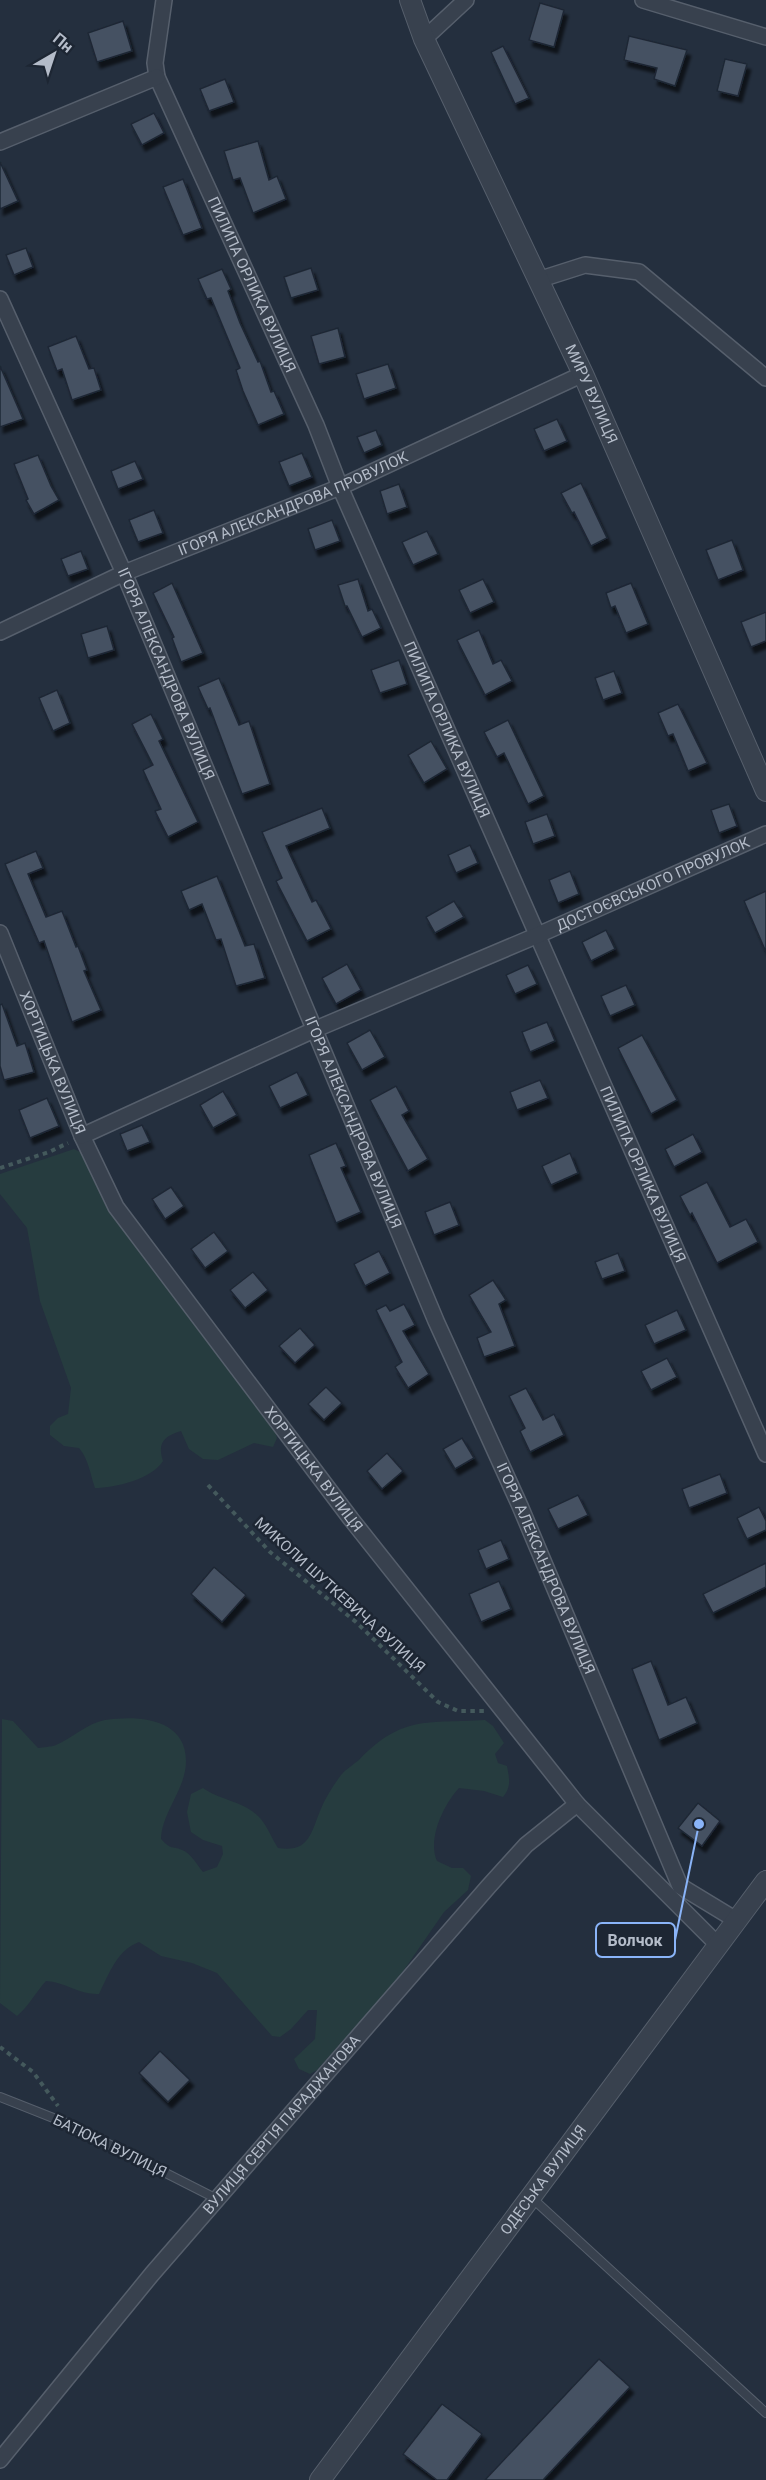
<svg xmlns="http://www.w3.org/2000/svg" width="766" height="2480" font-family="Roboto,sans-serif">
<defs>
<filter id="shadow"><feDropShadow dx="3.5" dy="6" stdDeviation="1.5" flood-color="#0009"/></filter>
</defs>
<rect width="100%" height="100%" fill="#242f3e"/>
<!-- green -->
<g fill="#263c3f">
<path d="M 74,1149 L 84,1154 L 272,1423 L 277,1438 L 273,1447 L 254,1443 L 218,1460 L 203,1459 L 189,1449 L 181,1431 C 164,1436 157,1443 163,1461 C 152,1479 115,1488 95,1488 C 90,1474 89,1460 79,1448 L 64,1446 L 50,1435 L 50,1426 L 58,1418 L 68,1414 L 71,1388 L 40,1301 L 27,1228 L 0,1194 L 0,1174 Z"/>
<path d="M 2,1719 L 13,1721 L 38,1748 C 43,1747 51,1747 56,1745 C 73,1738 87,1723 105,1720 C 138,1715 186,1718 186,1761 C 186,1789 162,1812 161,1839 C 172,1851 171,1845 182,1850 C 191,1853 197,1865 203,1872 L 217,1867 L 223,1854 L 222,1846 L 203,1840 L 191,1832 L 187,1812 L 191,1794 L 203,1788 C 219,1800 243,1801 258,1816 C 266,1823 272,1839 278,1848 C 309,1853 311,1833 320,1811 C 325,1798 333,1786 341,1775 C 346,1769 353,1765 359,1760 C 403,1714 428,1724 485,1720 L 493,1726 L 504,1743 L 495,1754 L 498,1763 L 507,1766 C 509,1778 512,1786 503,1797 L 484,1791 L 459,1788 C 444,1804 427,1839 437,1861 L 452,1868 L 463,1868 L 471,1876 L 468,1890 L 444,1912 L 397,1980 L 317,2070 L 310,2074 L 299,2069 L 294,2059 L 315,2039 L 317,2010 L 308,2010 L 291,2029 L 280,2037 L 272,2036 L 217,1973 L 192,1963 L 161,1956 L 139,1942 C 117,1950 109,1974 99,1994 C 80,1995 65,1982 46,1981 C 35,1993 29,2006 17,2016 L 0,2003 Z"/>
</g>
<!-- building -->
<g fill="#455162" stroke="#1f2835" stroke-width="1.5" filter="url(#shadow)">
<polygon points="540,3 564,10 554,47 529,40"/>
<polygon points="123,21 132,51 97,62 88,33"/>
<polygon points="629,36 687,50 675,86 654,79 657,68 624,60"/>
<polygon points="503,46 529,98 515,104 491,52"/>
<polygon points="725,59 747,64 738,96 717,91"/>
<polygon points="225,79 234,102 209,111 200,89"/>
<polygon points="154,113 164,133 142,145 131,124"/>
<polygon points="258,141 269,180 277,176 286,199 253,213 240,178 233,180 224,151"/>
<polygon points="0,162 18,201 0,209"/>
<polygon points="183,179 202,228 183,235 163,187"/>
<polygon points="26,248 33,267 14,275 6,255"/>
<polygon points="311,268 318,290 291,298 284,277"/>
<polygon points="222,269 231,289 228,291 240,323 258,362 260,361 271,392 274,391 284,414 258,425 243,391 236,370 240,368 211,298 207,299 198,279"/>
<polygon points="338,328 345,357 319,364 311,336"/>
<polygon points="76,336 89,369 94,368 101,390 72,400 62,369 57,371 48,347"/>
<polygon points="388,364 396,388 364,399 356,374"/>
<polygon points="0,366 23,419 0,427"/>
<polygon points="557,419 567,441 544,451 534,429"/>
<polygon points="376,430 382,445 364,453 357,437"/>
<polygon points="302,453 312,477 289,486 279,462"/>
<polygon points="38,455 51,486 59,500 34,514 26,500 28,499 14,464"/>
<polygon points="135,461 143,479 118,489 111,471"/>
<polygon points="581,483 607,538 591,546 574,512 572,513 561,493"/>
<polygon points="399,484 407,507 387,514 380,491"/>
<polygon points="154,510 163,533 138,542 129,520"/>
<polygon points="332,520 340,541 315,550 308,529"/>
<polygon points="427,531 438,554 413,565 402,542"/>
<polygon points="732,540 743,570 718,580 706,550"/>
<polygon points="81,551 88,569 68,576 61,559"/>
<polygon points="358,579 368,611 372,609 381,628 362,637 347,606 345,606 338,585"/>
<polygon points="483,579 494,602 470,613 459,590"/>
<polygon points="172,583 203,653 181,662 172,638 174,637 153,593"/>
<polygon points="631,583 648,624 626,633 615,606 611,608 606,593"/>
<polygon points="766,612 766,641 751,647 741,622"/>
<polygon points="107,626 114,650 88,658 81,634"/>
<polygon points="479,630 493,664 501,660 512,681 485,695 457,640"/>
<polygon points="399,660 407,684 380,693 371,670"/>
<polygon points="614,671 622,693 603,700 595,678"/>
<polygon points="219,678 239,725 249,721 270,784 242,794 210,708 208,709 198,687"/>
<polygon points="57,690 70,723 53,731 39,698"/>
<polygon points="678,704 707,763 688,771 673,734 668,736 658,713"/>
<polygon points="151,714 163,739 159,741 198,822 168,837 155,811 161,809 143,770 153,765 132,724"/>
<polygon points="508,720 544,796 528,804 504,753 497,757 484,732"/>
<polygon points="431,741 447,769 424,783 408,755"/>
<polygon points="729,804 737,826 719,833 711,810"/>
<polygon points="322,808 330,828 286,846 312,902 316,900 331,929 307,941 276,881 282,878 262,832"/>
<polygon points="547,814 555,836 533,844 525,822"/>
<polygon points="470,845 478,863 456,873 448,855"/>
<polygon points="36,851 43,868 28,874 46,917 62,911 76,947 78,946 87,970 84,971 101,1010 72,1022 44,941 39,943 5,864"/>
<polygon points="570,871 579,894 558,903 549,880"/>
<polygon points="217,876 245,946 254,944 265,978 236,986 221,939 216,940 202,904 189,910 181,891"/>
<polygon points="766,891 766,952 744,901"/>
<polygon points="454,901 464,917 435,933 426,917"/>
<polygon points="606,930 615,949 591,961 582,942"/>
<polygon points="347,964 361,990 336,1004 322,978"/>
<polygon points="528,965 537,984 515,994 506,975"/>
<polygon points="626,985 635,1005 610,1016 601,996"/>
<polygon points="2,1004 17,1046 25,1043 34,1072 4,1080 0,1066 0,1005"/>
<polygon points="547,1022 555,1041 530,1052 522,1032"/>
<polygon points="370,1030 385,1057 362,1070 347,1043"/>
<polygon points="642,1035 677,1100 651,1114 618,1048"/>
<polygon points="297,1072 308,1095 280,1108 269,1086"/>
<polygon points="540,1080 548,1098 517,1110 510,1092"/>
<polygon points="396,1086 409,1111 402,1115 428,1159 408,1171 370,1100"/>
<polygon points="223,1091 237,1115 213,1128 200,1105"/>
<polygon points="47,1098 59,1126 30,1138 19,1110"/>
<polygon points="142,1125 150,1142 127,1151 120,1134"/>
<polygon points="693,1134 702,1152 674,1167 665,1149"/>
<polygon points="336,1143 346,1166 341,1168 361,1212 336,1223 309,1155"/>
<polygon points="570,1153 578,1173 551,1185 542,1166"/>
<polygon points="707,1182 730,1227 746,1219 758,1242 717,1263 692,1213 690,1215 680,1196"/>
<polygon points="171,1187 184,1206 165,1219 152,1199"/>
<polygon points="450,1202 459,1225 434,1235 425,1212"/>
<polygon points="214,1232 228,1251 205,1268 191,1249"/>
<polygon points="379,1251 390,1273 365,1286 354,1264"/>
<polygon points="618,1253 625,1271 602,1279 595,1262"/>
<polygon points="253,1272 268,1290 245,1308 230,1290"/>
<polygon points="493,1280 506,1300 499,1304 515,1346 484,1357 477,1338 491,1332 469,1295"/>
<polygon points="404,1304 415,1325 403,1331 429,1374 408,1388 395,1367 402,1362 376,1310 386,1305 390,1311"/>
<polygon points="677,1310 686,1330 654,1344 645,1325"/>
<polygon points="300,1328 315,1345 295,1363 279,1346"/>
<polygon points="667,1358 677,1377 651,1390 641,1371"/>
<polygon points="326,1387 342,1403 324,1420 308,1404"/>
<polygon points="526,1388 543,1420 554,1414 564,1435 530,1452 520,1431 525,1428 509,1396"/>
<polygon points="462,1438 474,1458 455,1469 443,1449"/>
<polygon points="387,1453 403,1471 382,1489 367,1471"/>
<polygon points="720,1474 727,1493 689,1508 682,1489"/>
<polygon points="578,1495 588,1515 558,1529 548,1509"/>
<polygon points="759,1507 766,1521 766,1530 747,1539 737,1518"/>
<polygon points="501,1540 509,1559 486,1569 478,1550"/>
<polygon points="766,1563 766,1587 713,1613 703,1594"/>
<polygon points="214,1567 246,1595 222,1622 191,1594"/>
<polygon points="499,1581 511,1609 481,1622 469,1594"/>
<polygon points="651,1661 668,1705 686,1697 697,1723 659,1740 632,1669"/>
<polygon points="698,1803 720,1821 702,1846 678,1828"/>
<polygon points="160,2051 190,2080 168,2102 139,2073"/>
<polygon points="599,2359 630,2387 543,2480 485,2480"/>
<polygon points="442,2404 482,2434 447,2480 437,2480 403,2454"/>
</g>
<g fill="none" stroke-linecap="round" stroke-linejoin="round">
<defs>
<g id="service">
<polyline points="0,2097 71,2125 217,2199"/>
<polyline points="532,2198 766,2413"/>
</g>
<g id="minor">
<path id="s1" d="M 164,0 L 155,63 L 157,77 L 316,425 L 340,487 L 766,1454"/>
<polyline points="643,0 766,37"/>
<polyline points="424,39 466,0"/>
<polyline points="0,142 157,77"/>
<polyline points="538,280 585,265 639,272 766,378"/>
<path id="s2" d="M 0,299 L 124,573 L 436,1321 L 520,1506 L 680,1886 L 736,1920"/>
<path id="s3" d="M 0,632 L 124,573 L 340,487 L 583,374"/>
<path id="s4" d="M 0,933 L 82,1136 L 116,1207 L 351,1519 L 577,1804 L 717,1944"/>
<path id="s5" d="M 82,1136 L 316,1029 L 538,935 L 766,834"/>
<path id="s6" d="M 0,2460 L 152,2274 L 488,1887 L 526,1845 L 577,1804"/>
</g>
<g id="tertiary">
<path id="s7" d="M 410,0 L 424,39 L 583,374 L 766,791"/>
<path id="s8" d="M 320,2480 L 766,1881"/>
</g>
</defs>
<!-- service casing -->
<use href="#service" stroke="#565f6c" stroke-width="10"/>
<!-- minor casing -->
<use href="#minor" stroke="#565f6c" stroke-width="18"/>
<!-- tertiary casing -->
<use href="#tertiary" stroke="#565f6c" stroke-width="22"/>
<!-- path -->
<g stroke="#44595c" stroke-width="4" stroke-dasharray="4.5 4.5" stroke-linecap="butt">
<polyline points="0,1168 49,1152 68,1143"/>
<polyline points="208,1485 270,1552 356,1622 438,1702 458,1711 484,1711"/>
<polyline points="0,2047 33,2072 58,2106"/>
</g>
<!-- service -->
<use href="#service" stroke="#38414e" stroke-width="8"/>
<!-- minor -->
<use href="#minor" stroke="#38414e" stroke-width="15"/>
<!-- tertiary -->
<use href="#tertiary" stroke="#38414e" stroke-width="20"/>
</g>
<g text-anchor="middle" stroke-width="5" stroke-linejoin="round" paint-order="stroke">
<!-- street labels -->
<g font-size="15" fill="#b4bcc9" stroke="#1d2633">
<text dy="5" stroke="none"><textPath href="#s1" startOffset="306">ПИЛИПА ОРЛИКА ВУЛИЦЯ</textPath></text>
<text dy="5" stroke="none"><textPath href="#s7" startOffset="434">МИРУ ВУЛИЦЯ</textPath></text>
<text dy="5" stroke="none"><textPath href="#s3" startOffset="320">ІГОРЯ АЛЕКСАНДРОВА ПРОВУЛОК</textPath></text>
<text dy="5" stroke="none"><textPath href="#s2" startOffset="410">ІГОРЯ АЛЕКСАНДРОВА ВУЛИЦЯ</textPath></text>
<text dy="5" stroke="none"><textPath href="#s1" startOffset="792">ПИЛИПА ОРЛИКА ВУЛИЦЯ</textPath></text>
<text dy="5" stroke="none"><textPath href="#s5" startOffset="624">ДОСТОЄВСЬКОГО ПРОВУЛОК</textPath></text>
<text dy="5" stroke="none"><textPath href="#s4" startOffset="140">ХОРТИЦЬКА ВУЛИЦЯ</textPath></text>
<text dy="5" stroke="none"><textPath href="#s2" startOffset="896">ІГОРЯ АЛЕКСАНДРОВА ВУЛИЦЯ</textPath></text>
<text dy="5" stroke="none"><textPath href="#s1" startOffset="1278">ПИЛИПА ОРЛИКА ВУЛИЦЯ</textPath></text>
<text dy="5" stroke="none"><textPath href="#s4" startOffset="626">ХОРТИЦЬКА ВУЛИЦЯ</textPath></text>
<text dy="5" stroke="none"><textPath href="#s2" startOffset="1382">ІГОРЯ АЛЕКСАНДРОВА ВУЛИЦЯ</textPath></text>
<text transform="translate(340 1595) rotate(42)" y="5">МИКОЛИ ШУТКЕВИЧА ВУЛИЦЯ</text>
<text dy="5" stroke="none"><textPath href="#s6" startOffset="438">ВУЛИЦЯ СЕРГІЯ ПАРАДЖАНОВА</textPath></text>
<text transform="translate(110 2146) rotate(26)" y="5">БАТЮКА ВУЛИЦЯ</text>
<text dy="5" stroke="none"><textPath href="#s8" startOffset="374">ОДЕСЬКА ВУЛИЦЯ</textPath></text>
</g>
</g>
<!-- callouts -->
<path fill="none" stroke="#8ab4f8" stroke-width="2" d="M699 1824L675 1940"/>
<circle fill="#8ab4f8" stroke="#1d2633" stroke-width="2" cx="699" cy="1824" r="6"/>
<rect fill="#1d2633" stroke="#8ab4f8" stroke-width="2" x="596" y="1923" width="79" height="34" rx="6"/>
<g font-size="16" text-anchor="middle" font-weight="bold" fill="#b4bcc9">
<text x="635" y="1946">Волчок</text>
</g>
<!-- north arrow -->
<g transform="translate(54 54) rotate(39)" stroke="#1d2633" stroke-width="4.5" paint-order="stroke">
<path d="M0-4.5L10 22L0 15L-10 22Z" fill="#b4bcc9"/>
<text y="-9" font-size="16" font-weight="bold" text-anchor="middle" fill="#b4bcc9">Пн</text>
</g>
</svg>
